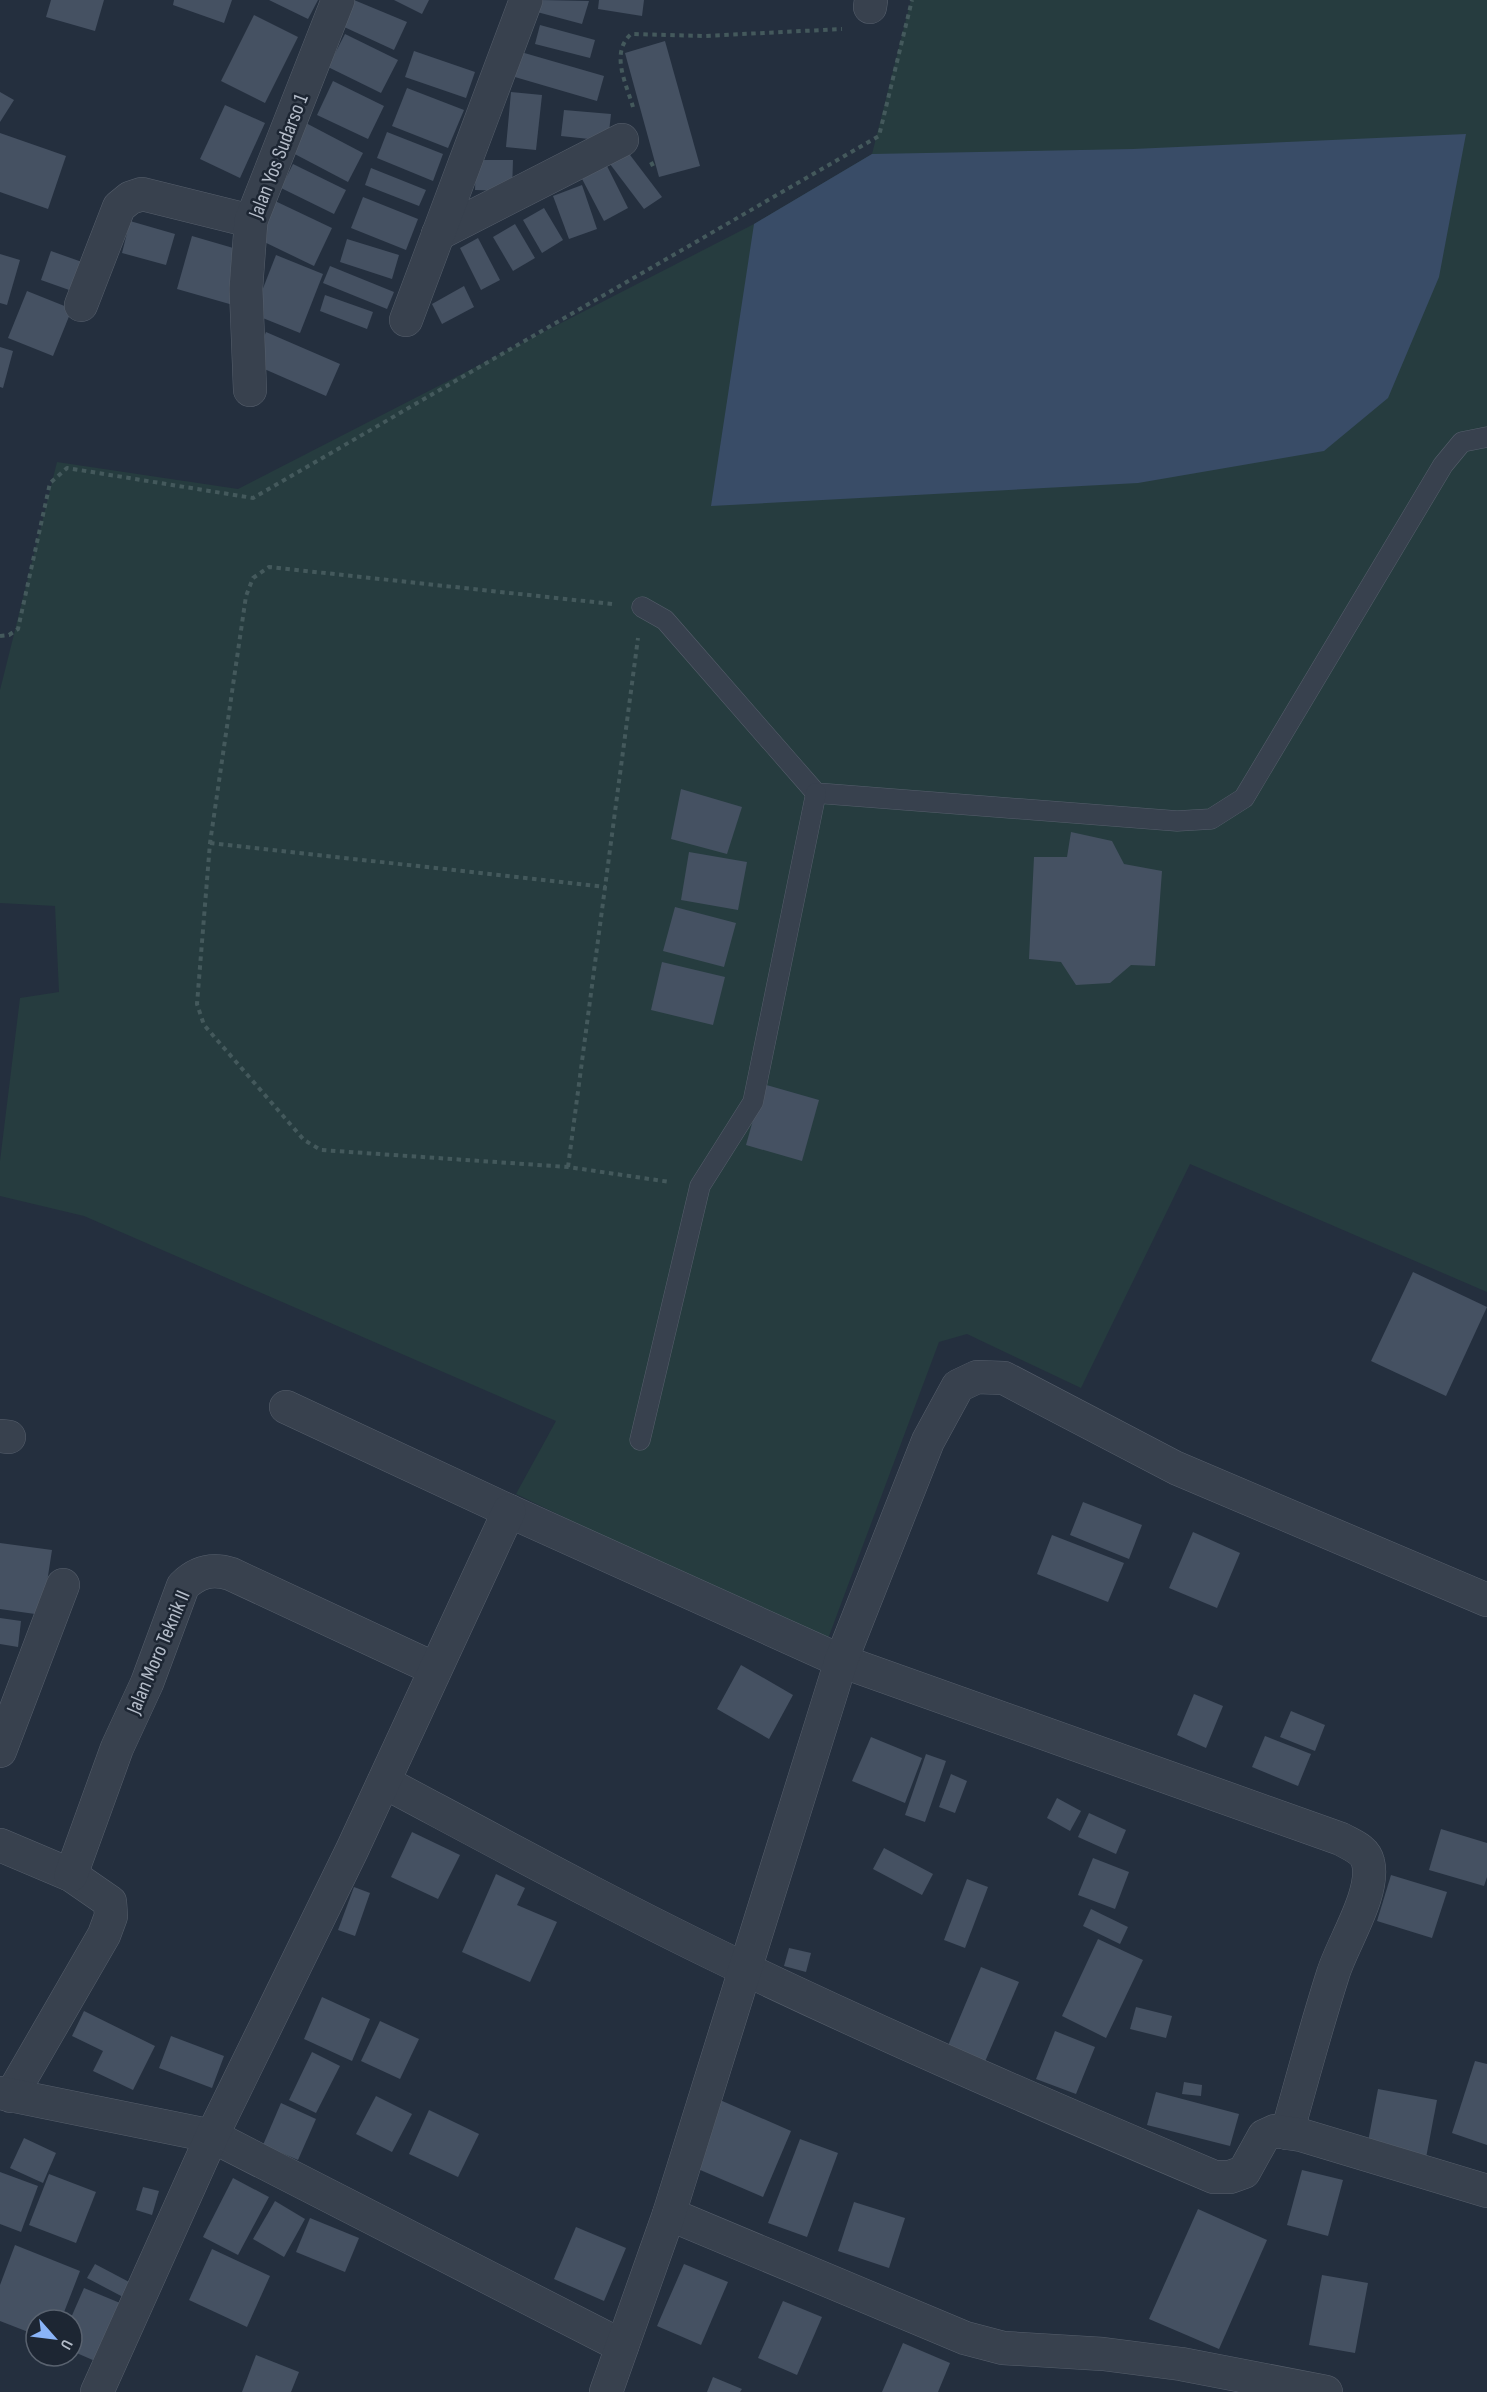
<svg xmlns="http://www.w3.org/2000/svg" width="1487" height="2392" font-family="'Sofia Sans Condensed',sans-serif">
<rect width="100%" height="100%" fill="#242f3e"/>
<!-- green -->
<polygon fill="#263c3f" points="911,0 1487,0 1487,1292 1190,1164 1081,1388 967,1334 939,1342 826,1644 516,1494 556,1421 84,1216 0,1196 0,1161 20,998 59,992 55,906 0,903 0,690 57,462 238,489 754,224 872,154"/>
<!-- water -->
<polygon fill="#394c67" points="1466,134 1439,277 1388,398 1324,451 1138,483 711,506 754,224 872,154 1133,149"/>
<!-- building -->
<g fill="#455162">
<polygon points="51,0 104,0 95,31 46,17"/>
<polygon points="174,0 232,0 224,23 173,5"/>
<polygon points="269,0 318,0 308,19"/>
<polygon points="354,0 407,22 394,50 342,26"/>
<polygon points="394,0 429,0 422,14"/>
<polygon points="540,0 589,1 582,24 537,12"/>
<polygon points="599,0 644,0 642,16 598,9"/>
<polygon points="254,15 298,37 265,103 221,81"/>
<polygon points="540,25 595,40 590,58 535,44"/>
<polygon points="345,34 398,60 381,93 328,67"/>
<polygon points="665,41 700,166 659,177 625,53"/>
<polygon points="514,50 604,76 597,101 508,75"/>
<polygon points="414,51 475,72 466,98 405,77"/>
<polygon points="333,81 384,106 368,139 317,115"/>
<polygon points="407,88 464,110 448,148 392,126"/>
<polygon points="0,92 14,100 0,122"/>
<polygon points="511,92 542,95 536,150 506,147"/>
<polygon points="225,105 265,123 240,178 200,159"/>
<polygon points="564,110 611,114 608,141 561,136"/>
<polygon points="304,122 363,153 348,182 289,151"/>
<polygon points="387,132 443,154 433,181 377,158"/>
<polygon points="0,133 66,156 48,209 0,192"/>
<polygon points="627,151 662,197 644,209 610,164"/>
<polygon points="476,160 513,160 512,191 475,190"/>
<polygon points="605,162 628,208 604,221 580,175"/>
<polygon points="293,164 346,190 334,214 281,188"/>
<polygon points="371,168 426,190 419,206 365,185"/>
<polygon points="582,185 597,229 569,239 553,196"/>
<polygon points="363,197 418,219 406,250 351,228"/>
<polygon points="273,200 332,228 314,266 256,238"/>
<polygon points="544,208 563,240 542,253 523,220"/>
<polygon points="130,221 175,234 166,265 122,253"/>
<polygon points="515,224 535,258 513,271 493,237"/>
<polygon points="192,236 247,252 233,305 177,289"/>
<polygon points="478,238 500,280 481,290 460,248"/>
<polygon points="347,239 399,255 392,279 340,262"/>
<polygon points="51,251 82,262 72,291 41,280"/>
<polygon points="0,254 20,260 7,305 0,303"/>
<polygon points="276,255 323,274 300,333 253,314"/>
<polygon points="330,266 394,292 387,309 323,283"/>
<polygon points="464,286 474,307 442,324 432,304"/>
<polygon points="27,291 72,309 53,356 8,338"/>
<polygon points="325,295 373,312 367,329 320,311"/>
<polygon points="266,332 340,364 326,396 253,364"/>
<polygon points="0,347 13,351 3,388 0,387"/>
<polygon points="681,789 742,807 727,854 671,839"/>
<polygon points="1071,832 1112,841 1124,864 1162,871 1155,966 1131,965 1110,983 1076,985 1061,962 1029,959 1034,857 1067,857"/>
<polygon points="689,852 747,862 738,910 681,900"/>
<polygon points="675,907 736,923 724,967 663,951"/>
<polygon points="662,962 725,977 713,1025 651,1010"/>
<polygon points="763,1084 819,1100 802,1161 746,1145"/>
<polygon points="1413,1272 1487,1307 1446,1396 1371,1361"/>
<polygon points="1083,1502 1142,1525 1129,1559 1070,1535"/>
<polygon points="1193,1532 1240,1553 1217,1608 1169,1588"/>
<polygon points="1052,1535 1124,1563 1108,1602 1037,1574"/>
<polygon points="0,1543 52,1550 42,1615 0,1609"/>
<polygon points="0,1618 21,1621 18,1647 0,1644"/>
<polygon points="741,1665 793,1695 769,1739 717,1709"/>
<polygon points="1194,1694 1223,1706 1206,1748 1177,1735"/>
<polygon points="1291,1711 1325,1725 1315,1751 1280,1737"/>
<polygon points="1265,1736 1311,1754 1298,1786 1252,1767"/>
<polygon points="871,1737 922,1758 905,1803 852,1781"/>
<polygon points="926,1754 946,1761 925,1822 905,1815"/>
<polygon points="951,1774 967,1781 955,1813 939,1807"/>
<polygon points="1057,1798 1081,1811 1070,1831 1047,1818"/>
<polygon points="1089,1813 1126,1830 1116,1854 1078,1837"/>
<polygon points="1441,1829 1487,1843 1487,1877 1484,1886 1429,1870"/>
<polygon points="412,1832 460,1855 438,1899 391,1877"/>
<polygon points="884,1848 933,1874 922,1895 873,1869"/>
<polygon points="1093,1858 1129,1872 1115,1909 1078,1895"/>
<polygon points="496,1874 525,1888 517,1905 557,1922 530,1982 462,1952"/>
<polygon points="1391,1875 1447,1892 1432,1938 1377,1921"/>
<polygon points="967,1879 988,1887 965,1948 944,1940"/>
<polygon points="354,1887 370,1893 355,1936 338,1930"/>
<polygon points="1091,1909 1128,1927 1120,1944 1083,1926"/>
<polygon points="1098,1939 1143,1960 1106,2038 1062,2016"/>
<polygon points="789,1948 811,1953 806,1972 784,1966"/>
<polygon points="981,1967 1019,1982 984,2064 947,2048"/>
<polygon points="322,1997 370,2019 352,2061 304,2039"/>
<polygon points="1136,2007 1172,2016 1166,2038 1130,2029"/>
<polygon points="84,2011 155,2046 133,2090 93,2071 103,2051 72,2036"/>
<polygon points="380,2021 419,2039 400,2079 361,2061"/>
<polygon points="1055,2031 1095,2047 1076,2094 1036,2079"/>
<polygon points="171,2036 224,2056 212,2088 159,2068"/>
<polygon points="312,2052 340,2066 316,2113 289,2100"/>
<polygon points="1475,2061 1487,2064 1487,2145 1452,2133"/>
<polygon points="1184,2082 1202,2085 1201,2096 1182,2094"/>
<polygon points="1378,2089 1437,2100 1426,2158 1367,2147"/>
<polygon points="1156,2092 1239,2114 1230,2146 1147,2125"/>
<polygon points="376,2096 412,2114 392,2152 356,2134"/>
<polygon points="720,2100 791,2131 763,2197 691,2166"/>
<polygon points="281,2103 316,2119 298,2160 263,2145"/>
<polygon points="429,2110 479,2134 458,2177 409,2154"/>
<polygon points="24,2138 56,2153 43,2183 10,2168"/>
<polygon points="800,2139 838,2153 807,2237 768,2223"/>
<polygon points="1302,2170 1343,2180 1328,2236 1287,2225"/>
<polygon points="0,2172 38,2186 21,2232 0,2224"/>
<polygon points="49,2174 96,2192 76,2243 29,2225"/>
<polygon points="233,2178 269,2197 238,2255 203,2237"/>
<polygon points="143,2187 159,2191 152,2215 136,2210"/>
<polygon points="275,2201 305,2219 284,2257 253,2239"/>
<polygon points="854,2202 905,2218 889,2268 838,2251"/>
<polygon points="1198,2209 1267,2240 1219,2349 1149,2319"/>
<polygon points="310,2218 359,2238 345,2272 296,2252"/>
<polygon points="576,2227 626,2248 604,2301 554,2279"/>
<polygon points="15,2245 80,2271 61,2320 36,2320 36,2335 0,2321 0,2285"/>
<polygon points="212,2249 270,2276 247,2327 189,2300"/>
<polygon points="95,2264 131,2283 123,2297 87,2278"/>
<polygon points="684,2264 728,2282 701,2345 657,2326"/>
<polygon points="1322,2275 1368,2283 1355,2353 1309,2345"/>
<polygon points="84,2288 120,2303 95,2361 72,2351 70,2320"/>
<polygon points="783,2301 822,2317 797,2375 758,2358"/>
<polygon points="903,2343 950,2363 938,2392 882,2392"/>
<polygon points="256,2355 299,2372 291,2392 242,2392"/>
<polygon points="713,2377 742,2389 740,2392 707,2392"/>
</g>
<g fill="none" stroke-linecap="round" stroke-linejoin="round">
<defs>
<g id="service">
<polyline points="642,607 665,620 816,793 1177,821 1211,819 1244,798 1443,465 1462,442 1487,437"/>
<polyline points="640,1440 700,1186 753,1102 816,793"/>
</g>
<g id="minor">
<polyline points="870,7 871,0"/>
<polyline points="438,234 622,140"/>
<polyline points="81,305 119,207 130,198 142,194 251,221"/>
<polyline points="406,320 526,0"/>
<polyline points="250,390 246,289 251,221 338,0"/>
<path d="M 286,1407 L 509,1511 L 841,1661 L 1341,1839 C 1351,1845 1365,1849 1368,1862 C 1376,1893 1342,1944 1333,1974 C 1316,2027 1302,2080 1287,2133"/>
<polyline points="0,1436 9,1437"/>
<polyline points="0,1751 63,1585"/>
<path d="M 384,1782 C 504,1846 623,1911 745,1969 C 900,2043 1056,2110 1214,2177 L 1230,2177 L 1244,2172 L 1264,2136 L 1275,2131 L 1301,2135 L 1487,2191"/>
<polyline points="0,1845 71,1875 110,1902 111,1916 104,1935 11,2096"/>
<path d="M 71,1875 L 117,1748 L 147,1683 L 183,1586 C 197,1572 212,1568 231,1574 L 435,1669"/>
<polyline points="0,2093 212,2136 622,2346"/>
<polyline points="669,2214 965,2338 1003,2348 1103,2354 1181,2364 1326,2392"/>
<polyline points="97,2392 212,2136 352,1850 509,1511"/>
<polyline points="606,2392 669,2214 841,1661 928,1441 958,1386 977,1377 1004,1378 1176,1468 1487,1600"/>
</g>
</defs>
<!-- service casing -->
<use href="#service" stroke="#565f6c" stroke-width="21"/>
<!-- minor casing -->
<use href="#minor" stroke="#565f6c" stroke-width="34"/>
<!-- path -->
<g stroke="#44595c" stroke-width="4" stroke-dasharray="4.5 4.5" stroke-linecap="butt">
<path d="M 633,107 C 626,83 610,53 631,34 L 704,36 L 842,29"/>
<polyline points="651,162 655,170"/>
<polyline points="612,604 269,567 253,578 246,596 210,843 197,1004 204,1025 304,1140 321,1150 568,1167 670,1182"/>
<polyline points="0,636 9,635 18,629 50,483 67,468 253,498 879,136 912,0"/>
<polyline points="210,843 606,887"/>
<polyline points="568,1167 638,638"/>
</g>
<!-- service -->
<use href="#service" stroke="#38414e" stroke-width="20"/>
<!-- minor -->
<use href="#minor" stroke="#38414e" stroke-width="33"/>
</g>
<g text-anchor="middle" stroke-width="5" stroke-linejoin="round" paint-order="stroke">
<!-- street labels -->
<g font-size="21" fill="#b4bcc9" stroke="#1d2633">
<text transform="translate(278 156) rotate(-69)" y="7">Jalan Yos Sudarso 1</text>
<text transform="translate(158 1652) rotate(-67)" y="7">Jalan Moro Teknik II</text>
</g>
</g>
<!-- north arrow -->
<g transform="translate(54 2338) rotate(118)"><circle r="28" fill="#1d2633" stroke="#59626f" stroke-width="1.5"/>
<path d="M0-4.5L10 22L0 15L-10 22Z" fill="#8ab4f8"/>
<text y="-9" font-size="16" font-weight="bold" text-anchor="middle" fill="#b4bcc9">U</text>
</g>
</svg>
